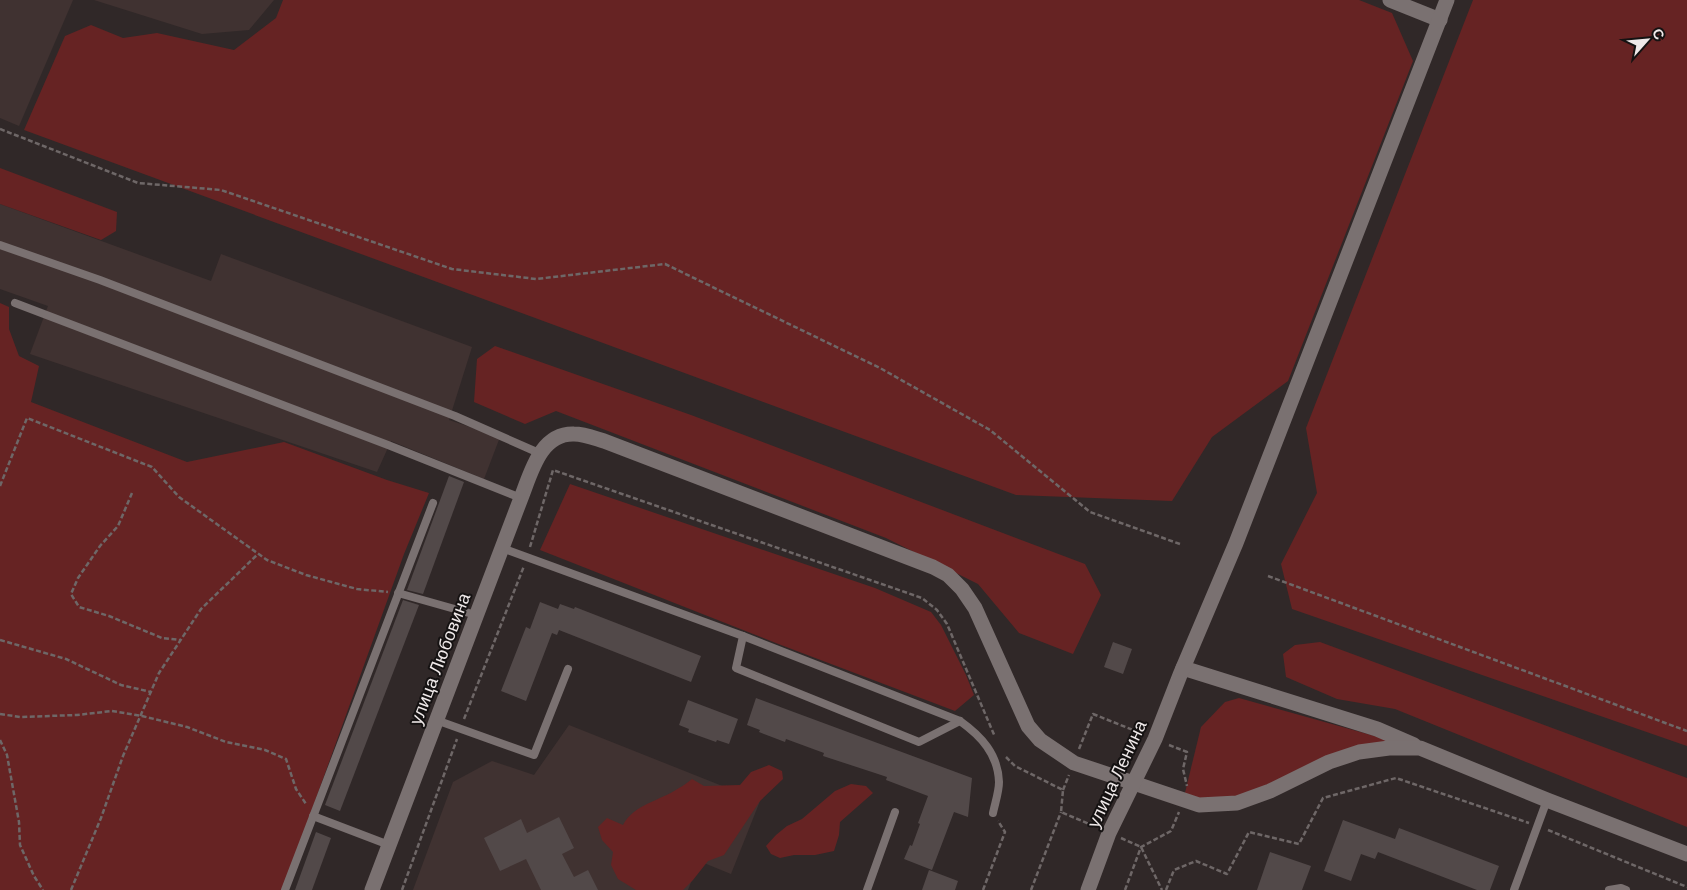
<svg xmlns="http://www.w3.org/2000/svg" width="1687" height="890" font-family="Arial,sans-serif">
<rect width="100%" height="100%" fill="#302828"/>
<!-- built -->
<g fill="#403231">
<polygon points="0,0 73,0 19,126 0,118"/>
<polygon points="94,0 274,0 249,30 202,34"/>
<polygon points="0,204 211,281 221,254 472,347 449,420 500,437 484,479 391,441 377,472 30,354 48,306 0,289"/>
<polygon points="569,725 760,801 731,874 699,861 688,890 413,890 453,782 492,761 534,775"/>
</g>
<!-- green -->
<g fill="#662323">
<polygon points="283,0 1359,0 1392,13 1413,61 1288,381 1212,437 1172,501 1016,495 24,130 65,36 91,25 123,38 157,33 234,50 276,18"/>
<polygon points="1473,0 1687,0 1687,746 1292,609 1281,564 1317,493 1306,428"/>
<polygon points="0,168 117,212 116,231 101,240 0,204"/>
<polygon points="0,303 9,307 9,329 19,356 39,366 31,402 187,462 284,442 387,480 429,493 404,554 283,890 0,890"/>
<polygon points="495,346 691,415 1085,564 1101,595 1073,654 1019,633 978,584 886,538 556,411 525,424 474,402 477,359"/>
<polygon points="570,484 875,588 931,612 941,625 966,675 974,695 955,711 781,645 540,550"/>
<polygon points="1320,642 1687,778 1687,827 1395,709 1337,699 1286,677 1283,654 1295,645"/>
<polygon points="1239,698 1389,740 1237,803 1183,801 1201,727 1225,702"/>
<path d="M 769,765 L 782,771 L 783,779 L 760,801 L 724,855 L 708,861 L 693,880 L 683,890 L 636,890 L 618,879 L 611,865 L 613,852 L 602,840 L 598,827 L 607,818 L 623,825 C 634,804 660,801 679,788 C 683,786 688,782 692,779 L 704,786 L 740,785 L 751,772 Z"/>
<polygon points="851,784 866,786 873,793 840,822 839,835 834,851 815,855 794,855 780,858 771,854 766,846 776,835 787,826 802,819 835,791"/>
</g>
<!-- building -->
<g fill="#524949">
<polygon points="449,476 464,482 423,594 407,590"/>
<polygon points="403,600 419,605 340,811 325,805"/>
<polygon points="540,602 558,609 560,604 574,609 575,607 701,656 691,682 559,630 557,635 552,633 526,701 501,691 526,627 530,629"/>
<polygon points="1113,642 1132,649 1123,674 1104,667"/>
<polygon points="756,698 972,778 968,817 954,812 932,870 904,859 910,845 912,846 920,824 918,823 928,796 886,780 887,777 875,773 823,756 824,753 786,739 785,742 759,732 760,730 747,725"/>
<polygon points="688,700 738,719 729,744 717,740 716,742 688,732 689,729 679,725"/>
<polygon points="559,817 574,848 562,854 574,877 588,870 598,890 541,890 526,859 500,871 484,838 521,819 527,833"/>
<polygon points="1343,820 1395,839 1399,828 1499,866 1490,890 1477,890 1378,852 1375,859 1361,854 1351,881 1324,871"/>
<polygon points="316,832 331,838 312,890 295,890"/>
<polygon points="1270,852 1311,866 1302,890 1257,890"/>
<polygon points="929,870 958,881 955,890 922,890"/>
</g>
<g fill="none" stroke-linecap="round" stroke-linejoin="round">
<!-- path -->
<g stroke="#6e6767" stroke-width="2.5" stroke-dasharray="5 2.5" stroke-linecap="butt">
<polyline points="0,129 138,183 221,190 452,269 536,279 665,264 880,368 990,430 1090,512 1180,544"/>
<polyline points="0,486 27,418 152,467 179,497 267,560 306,575 357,589 388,592"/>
<polyline points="132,493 118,526 100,546 78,578 71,594 79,607 109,616 162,638 180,640"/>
<polyline points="530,547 553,470 922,598 937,610 947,624 995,737"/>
<polyline points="1268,576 1687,731"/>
<polyline points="0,640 66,659 121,685 151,692"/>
<polyline points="0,714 20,717 77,715 112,711 142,716 187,727 226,742 265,750 286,759 296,789 306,804"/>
<polyline points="464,719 524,566"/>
<polyline points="0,740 7,755 19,822 20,845 34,876 43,890"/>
<polyline points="1169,745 1187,752 1183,769 1187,786"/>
<polyline points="1079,749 1093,714 1143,734"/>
<polyline points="1006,757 1015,766 1063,790 1061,812 1096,827"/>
<polyline points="1063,790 1069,775"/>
<polyline points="1548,830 1687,887"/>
<polyline points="1121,838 1141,847 1162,890"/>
<polyline points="71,890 101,818 123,756 159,673 201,609 258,554"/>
<polyline points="402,890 457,739"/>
<polyline points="983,890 1005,832 998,821"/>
<polyline points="1031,890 1061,812"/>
<polyline points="1125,890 1141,847 1171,831 1179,812"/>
<polyline points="1166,890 1174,870 1196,861 1227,874 1249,832 1299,844 1323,798 1396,778 1529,823"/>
</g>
<!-- lane -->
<g stroke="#7a7171" stroke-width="8">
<polyline points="0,245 100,280 455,416 539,453"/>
<polyline points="15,303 388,445 521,498"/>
<polyline points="502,548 743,636 736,668 919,742 960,721"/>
<polyline points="398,593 476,615"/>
<path d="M 743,636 L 960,721 C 981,736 998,754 999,782 C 999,792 995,803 993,813"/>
<polyline points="436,720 534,755 568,669"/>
<polyline points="313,816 389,845"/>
<polyline points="285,890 433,503"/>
<polyline points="867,890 895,812"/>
<polyline points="1514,890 1547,800"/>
<polyline points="1609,890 1621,888 1626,890"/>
</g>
<!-- street -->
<g stroke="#7a7171" stroke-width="15">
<polyline points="1390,0 1440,20"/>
<polyline points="1183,668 1377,729 1414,745"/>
<path d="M 372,890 L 521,498 C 531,473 540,433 574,434 C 584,434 594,438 604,441 L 933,567 L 948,575 L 962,589 L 975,608 L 1028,726 L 1040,740 L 1074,763 L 1199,805 L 1237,803 L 1270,791 L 1329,762 L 1359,752 L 1389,748 L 1420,748 L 1547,800 L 1687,854"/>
</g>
<!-- secondary -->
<polyline stroke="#7a7171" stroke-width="15" points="1088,890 1109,833 1155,739 1180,675 1236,543 1447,0"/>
</g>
<g text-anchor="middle" stroke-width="4" stroke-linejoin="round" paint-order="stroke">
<!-- street labels -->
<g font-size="18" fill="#efe9e9" stroke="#151212">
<text transform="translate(440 659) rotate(-69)" y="6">улица Любовина</text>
<text transform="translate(1117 774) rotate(-65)" y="6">улица Ленина</text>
</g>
</g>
<!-- north arrow -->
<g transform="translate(1647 40) rotate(63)" stroke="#151212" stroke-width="4" paint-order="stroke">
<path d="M0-4L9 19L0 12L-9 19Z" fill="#efe9e9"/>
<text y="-8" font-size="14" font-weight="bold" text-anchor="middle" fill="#efe9e9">С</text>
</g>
</svg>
